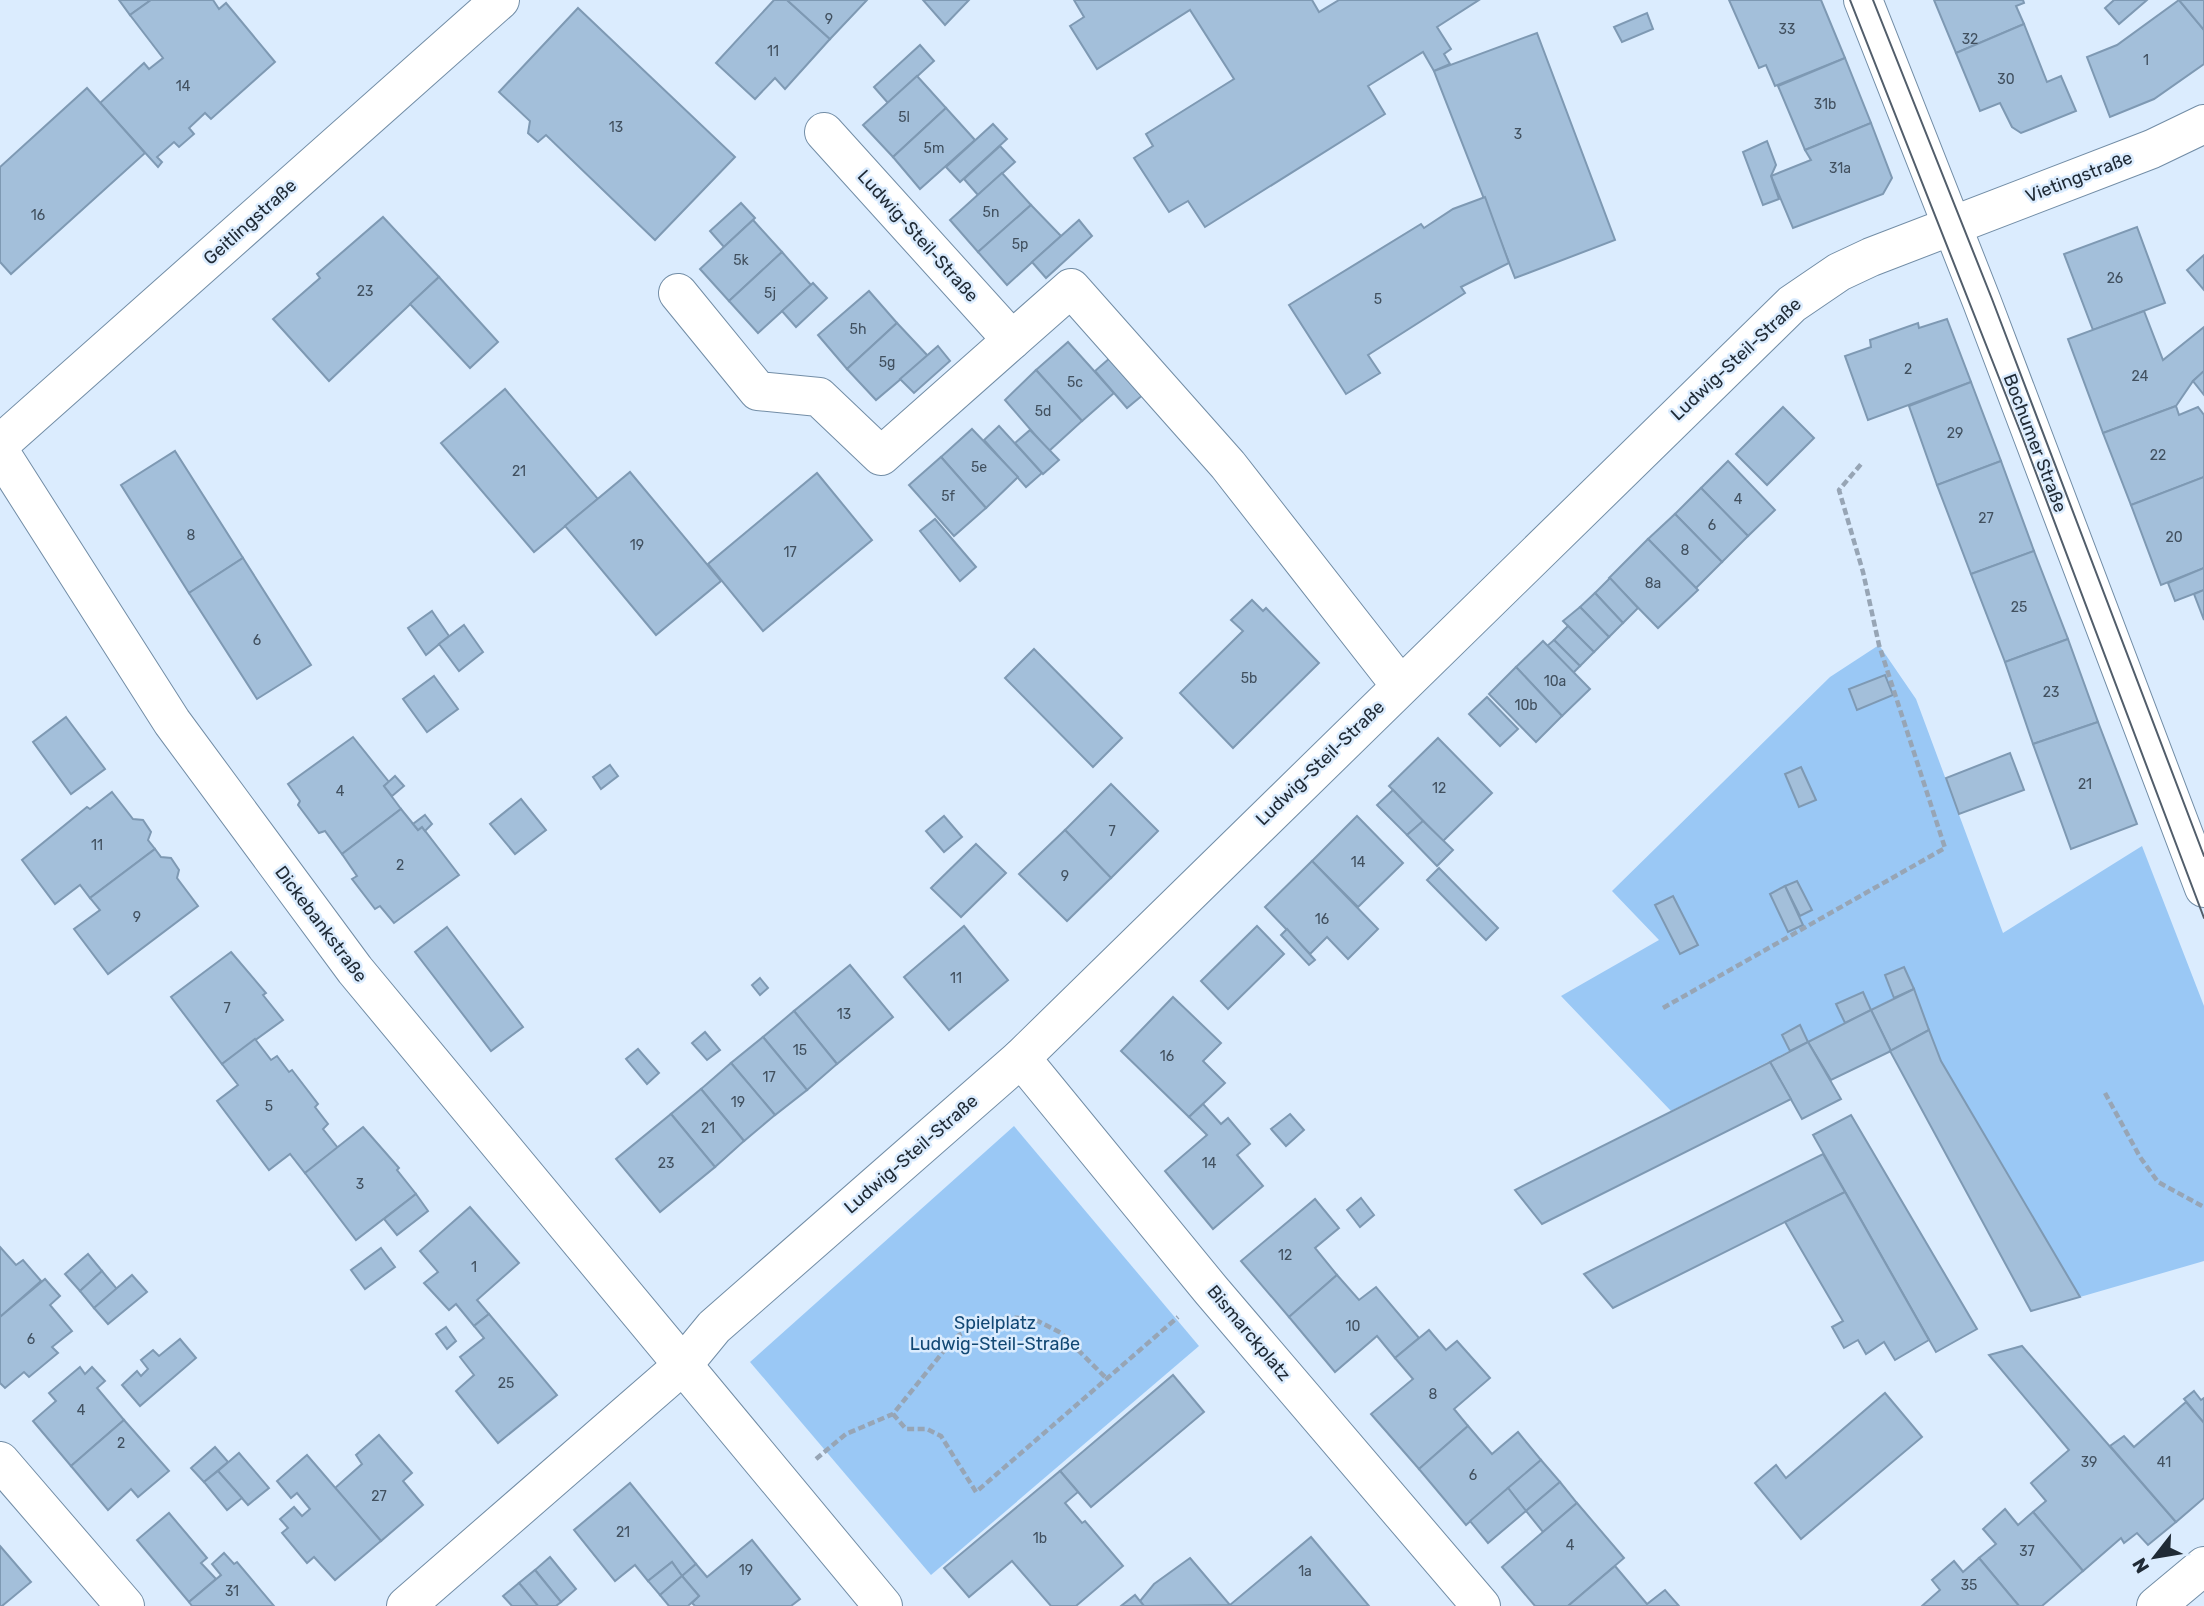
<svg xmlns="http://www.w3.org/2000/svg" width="2204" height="1606" font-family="Rubik,sans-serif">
<rect width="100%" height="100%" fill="#dbecfe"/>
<!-- green -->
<g fill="#9ac8f5">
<polygon points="1879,645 1916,699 2003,933 2142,846 2204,1006 2204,1261 2080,1297 1941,1061 1904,967 1885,976 1894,998 1671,1111 1561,996 1659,940 1612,891 1830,677"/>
<polygon points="1014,1126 1199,1346 931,1575 750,1362"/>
</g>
<!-- building -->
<g fill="#a3bfda" stroke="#7e99b3" stroke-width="2">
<polygon points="119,0 151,0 130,15"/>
<polygon points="151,0 213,0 219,9 226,3 275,62 211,119 205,113 189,128 194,134 179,147 174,142 157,157 162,162 158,167 100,103 144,63 149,69 163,58 130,15"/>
<polygon points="774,0 787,0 830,39 785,89 775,78 755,99 716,63"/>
<polygon points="787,0 867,0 830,39"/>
<polygon points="923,0 969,0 945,25"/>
<polygon points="1074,0 1312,0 1319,12 1339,0 1479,0 1437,27 1451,49 1444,54 1450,64 1434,71 1423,52 1368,86 1385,114 1205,227 1188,201 1169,212 1134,158 1153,146 1146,134 1234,79 1190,10 1097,69 1070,26 1084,17"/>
<polygon points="1729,0 1821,0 1845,58 1775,86 1766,65 1759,68"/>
<polygon points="1934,0 2023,0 2024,3 2016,6 2024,24 1956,53"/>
<polygon points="2114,0 2147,0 2119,24 2105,8"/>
<polygon points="2179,0 2204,30 2204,64 2154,99 2110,117 2087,57 2117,45"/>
<polygon points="2179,0 2204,0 2204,30"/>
<polygon points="578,8 735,157 655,240 546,135 538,142 528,133 530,121 499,92"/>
<polygon points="1647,13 1653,29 1622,42 1614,27"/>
<polygon points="2024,24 2047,82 2061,76 2076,111 2021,133 2012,127 2000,103 1980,111 1956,53"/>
<polygon points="1537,33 1615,240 1515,278 1434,71"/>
<polygon points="920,45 934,61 888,103 874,87"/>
<polygon points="1845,58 1871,123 1805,150 1778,86"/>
<polygon points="917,76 946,108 893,157 863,125"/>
<polygon points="87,88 145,153 11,274 0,262 0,167"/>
<polygon points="946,108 975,140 920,189 893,157"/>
<polygon points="1871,123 1892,178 1883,194 1793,228 1771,176 1811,160 1805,150"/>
<polygon points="993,124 1007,139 960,182 946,167"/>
<polygon points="1767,141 1776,165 1771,176 1779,199 1763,205 1743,152"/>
<polygon points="1000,146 1015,162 978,195 964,179"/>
<polygon points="1002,173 1031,205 978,252 950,220"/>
<polygon points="1485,197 1509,263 1461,287 1465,293 1368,355 1380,373 1346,394 1289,305 1421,224 1424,228 1453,209"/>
<polygon points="741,203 755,218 724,247 710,231"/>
<polygon points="1031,205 1061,236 1007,285 978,252"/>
<polygon points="383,217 439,277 329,381 273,319 320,278 317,274"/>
<polygon points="753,220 782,252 729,301 700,269"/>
<polygon points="1079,220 1092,236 1046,278 1032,262"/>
<polygon points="2137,227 2165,303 2093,330 2064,254"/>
<polygon points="782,252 811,285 758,333 729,301"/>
<polygon points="2204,255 2204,290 2187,270"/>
<polygon points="439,277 498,342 470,368 410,304"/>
<polygon points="813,283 827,298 796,327 782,311"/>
<polygon points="869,291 897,323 847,369 818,335"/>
<polygon points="2144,311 2163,360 2204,327 2204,371 2193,381 2176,406 2103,433 2068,339"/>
<polygon points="1947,319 1971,382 1868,420 1845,356 1871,347 1870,340 1918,323 1919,328"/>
<polygon points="897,323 928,356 876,400 847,369"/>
<polygon points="1068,342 1114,393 1082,421 1036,370"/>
<polygon points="938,346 950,361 914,393 900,379"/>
<polygon points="1110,358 1144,394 1127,408 1095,371"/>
<polygon points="1036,370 1082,421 1049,451 1005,400"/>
<polygon points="2204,371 2204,395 2193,381"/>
<polygon points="1971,382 2001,461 1937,485 1909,406"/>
<polygon points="505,389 598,499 534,552 441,443"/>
<polygon points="2176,406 2179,415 2198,407 2204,415 2204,477 2131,505 2103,433"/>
<polygon points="1783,407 1814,438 1767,485 1736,454"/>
<polygon points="999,426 1042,473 1026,487 984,440"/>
<polygon points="972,429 1018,477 986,508 941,457"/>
<polygon points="1030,430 1059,460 1043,474 1015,443"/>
<polygon points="175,451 243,558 189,593 121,485"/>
<polygon points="941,457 986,508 954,536 909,485"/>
<polygon points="1728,461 1775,510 1748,536 1701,488"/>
<polygon points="2001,461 2034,551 1971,574 1937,485"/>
<polygon points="630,472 721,581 656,635 565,526"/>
<polygon points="817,473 872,540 763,631 708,564"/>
<polygon points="2204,477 2204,568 2161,585 2131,505"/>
<polygon points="1701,488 1748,536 1722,562 1675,514"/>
<polygon points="1675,514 1722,562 1696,588 1648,539"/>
<polygon points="935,519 976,567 960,581 920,531"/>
<polygon points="1648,539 1698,590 1658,628 1609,578"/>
<polygon points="2034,551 2068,639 2005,662 1971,574"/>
<polygon points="243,558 311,665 257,699 189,593"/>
<polygon points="2204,568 2204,590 2175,601 2168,583"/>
<polygon points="1610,578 1638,608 1623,623 1595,593"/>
<polygon points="2204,590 2204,620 2194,594"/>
<polygon points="1595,593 1623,623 1609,637 1580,607"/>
<polygon points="1252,600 1263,611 1266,608 1319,663 1233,748 1180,693 1243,631 1231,620"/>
<polygon points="1580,607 1609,637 1594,652 1563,621"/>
<polygon points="432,611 449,636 426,655 408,628"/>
<polygon points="464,625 483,652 459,671 439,644"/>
<polygon points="1568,626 1594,652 1580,666 1554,640"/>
<polygon points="2068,639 2098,722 2033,744 2005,662"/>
<polygon points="1554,640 1580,666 1573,673 1547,646"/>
<polygon points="1543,641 1590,689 1562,716 1516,667"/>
<polygon points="1034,649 1122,738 1093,767 1005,678"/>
<polygon points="1516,667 1562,716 1536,742 1489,694"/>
<polygon points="1885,675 1893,695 1857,710 1849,689"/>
<polygon points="434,676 458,709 427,732 403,699"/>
<polygon points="1487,697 1518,729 1500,746 1469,714"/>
<polygon points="66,717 105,769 71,794 33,742"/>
<polygon points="2098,722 2137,824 2071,849 2033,744"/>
<polygon points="353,737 389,782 384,786 401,809 342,854 325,831 319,833 298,805 300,801 288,784"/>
<polygon points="1438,738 1492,793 1443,841 1389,786"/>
<polygon points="2010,753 2024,790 1959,814 1946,778"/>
<polygon points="610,765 618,776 601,789 593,777"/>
<polygon points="1801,767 1816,800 1799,807 1785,774"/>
<polygon points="395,776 404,786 392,796 384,786"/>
<polygon points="1111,784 1158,831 1111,878 1065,830"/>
<polygon points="1393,790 1423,821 1407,835 1377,805"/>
<polygon points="112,792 133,819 143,820 151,832 148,840 155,849 90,898 80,885 55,904 22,860 87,807 90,809"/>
<polygon points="521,799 546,830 515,854 490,824"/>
<polygon points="401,809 418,830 422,827 459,875 394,923 380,906 375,909 352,879 357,876 342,854"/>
<polygon points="425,815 432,824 425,831 422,827 418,830 413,824"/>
<polygon points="944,816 962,837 944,852 926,831"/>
<polygon points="1357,816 1403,863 1358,907 1312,861"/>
<polygon points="1423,821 1453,850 1437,866 1407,835"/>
<polygon points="1065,830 1111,878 1067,921 1019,874"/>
<polygon points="976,844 1006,873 961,917 931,888"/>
<polygon points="155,849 161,857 171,858 179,870 177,878 198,906 108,974 74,929 100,910 90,898"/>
<polygon points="1312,861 1378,929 1348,959 1327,937 1310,954 1265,907"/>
<polygon points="1439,868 1498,928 1486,940 1427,880"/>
<polygon points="1797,881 1812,910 1800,916 1785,886"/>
<polygon points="1785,886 1803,925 1788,932 1770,894"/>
<polygon points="1673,896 1698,945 1680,954 1655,905"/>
<polygon points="964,926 1008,980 949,1030 904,977"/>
<polygon points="1257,926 1284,954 1228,1009 1201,981"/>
<polygon points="447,927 523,1027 491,1051 415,952"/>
<polygon points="1287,929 1315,960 1309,965 1281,935"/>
<polygon points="231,952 266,993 263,995 283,1020 222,1064 171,997"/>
<polygon points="850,965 893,1017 837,1064 794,1011"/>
<polygon points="1904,967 1914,989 1894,998 1885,975"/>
<polygon points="760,978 768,988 760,995 752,985"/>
<polygon points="1914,989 1929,1030 1891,1051 1871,1010"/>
<polygon points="1863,992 1871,1010 1845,1023 1836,1004"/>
<polygon points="1173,997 1221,1043 1203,1061 1225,1083 1189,1117 1121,1051"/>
<polygon points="1871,1010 1891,1051 1831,1080 1808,1042"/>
<polygon points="794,1011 837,1064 807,1090 763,1037"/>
<polygon points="1800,1025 1808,1042 1790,1051 1782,1035"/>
<polygon points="1929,1030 1941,1061 2080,1297 2031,1311 1890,1051"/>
<polygon points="705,1032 720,1050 707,1060 692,1043"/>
<polygon points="763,1037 807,1090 775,1115 731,1063"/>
<polygon points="255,1039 271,1060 277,1056 289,1072 292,1070 318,1104 315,1107 328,1124 323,1129 338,1148 305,1173 290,1154 269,1170 217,1101 238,1085 222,1064"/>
<polygon points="1808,1042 1841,1099 1802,1119 1770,1062"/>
<polygon points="638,1049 659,1073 647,1084 626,1059"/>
<polygon points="1770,1062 1791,1099 1542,1224 1515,1190"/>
<polygon points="731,1063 775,1115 744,1141 701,1089"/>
<polygon points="701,1089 744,1141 715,1167 671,1114"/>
<polygon points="1203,1104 1221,1124 1228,1118 1250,1144 1237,1155 1263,1186 1213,1229 1165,1171 1207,1135 1189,1117"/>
<polygon points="671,1114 715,1167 660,1212 616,1159"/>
<polygon points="1290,1114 1304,1130 1286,1146 1271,1129"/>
<polygon points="1851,1115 1977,1329 1936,1352 1813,1135"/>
<polygon points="363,1127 399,1168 397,1170 416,1194 356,1240 305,1173"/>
<polygon points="1823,1154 1845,1192 1613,1308 1584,1274"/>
<polygon points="1845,1192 1929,1340 1895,1360 1884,1342 1866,1354 1858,1340 1844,1348 1832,1327 1843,1321 1785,1222"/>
<polygon points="416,1194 428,1211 397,1235 384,1219"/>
<polygon points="1361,1198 1374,1215 1360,1227 1347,1210"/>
<polygon points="1315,1199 1339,1228 1315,1248 1337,1275 1289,1317 1241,1261"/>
<polygon points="470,1207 519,1263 477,1300 489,1314 474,1326 456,1304 449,1310 424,1283 438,1272 420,1251"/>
<polygon points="0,1247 16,1265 23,1260 41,1281 0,1317"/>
<polygon points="381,1248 395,1267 365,1289 351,1270"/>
<polygon points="88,1254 102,1271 80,1291 65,1274"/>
<polygon points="102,1271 117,1289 94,1308 80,1291"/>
<polygon points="132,1275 147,1292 108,1324 94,1308"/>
<polygon points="1337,1275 1359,1300 1376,1287 1419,1338 1395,1358 1377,1336 1335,1372 1289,1317"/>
<polygon points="45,1279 60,1296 50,1305 72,1331 52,1347 58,1353 29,1377 24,1372 5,1388 0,1383 0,1317"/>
<polygon points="489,1314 557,1395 498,1443 456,1391 474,1375 460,1357 484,1338 474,1326"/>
<polygon points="446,1327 456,1341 447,1349 436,1334"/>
<polygon points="1429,1330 1446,1350 1457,1341 1490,1378 1454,1409 1468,1426 1419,1469 1371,1414 1413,1379 1395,1358"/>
<polygon points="180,1339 196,1358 140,1406 122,1385 137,1371 141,1376 148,1369 141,1360 153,1350 159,1356"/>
<polygon points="2022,1346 2176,1522 2148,1545 2137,1533 2124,1543 2121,1538 2083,1571 2033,1512 2046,1501 2031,1483 2069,1450 1989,1355"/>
<polygon points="80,1367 85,1374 92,1367 105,1381 97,1388 124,1420 71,1466 33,1421 56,1401 49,1393"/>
<polygon points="1173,1375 1204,1412 1091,1507 1060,1471"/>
<polygon points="2194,1391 2201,1400 2204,1398 2204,1423 2184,1399"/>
<polygon points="1885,1393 1922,1437 1801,1539 1755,1483 1776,1465 1786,1478"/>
<polygon points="2186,1402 2204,1423 2204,1498 2176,1522 2110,1446 2124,1436 2134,1447"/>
<polygon points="124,1420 169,1471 138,1497 131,1489 108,1510 71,1466"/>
<polygon points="1468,1426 1492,1454 1518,1432 1541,1460 1466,1525 1419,1469"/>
<polygon points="379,1435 412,1473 403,1481 423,1505 381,1541 335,1488 362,1464 356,1455"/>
<polygon points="215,1447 228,1462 204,1482 191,1468"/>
<polygon points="239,1453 269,1488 248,1505 218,1471"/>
<polygon points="307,1455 381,1541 335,1580 314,1557 307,1563 282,1533 288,1528 280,1519 294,1507 302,1516 310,1509 297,1493 291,1498 277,1481"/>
<polygon points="1541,1460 1560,1482 1526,1511 1508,1488"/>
<polygon points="218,1471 242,1498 227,1510 204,1482"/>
<polygon points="1060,1471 1078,1492 1065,1503 1082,1523 1085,1521 1123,1566 1076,1606 1051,1606 1012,1561 969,1597 944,1568"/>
<polygon points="1560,1482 1577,1503 1543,1532 1526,1511"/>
<polygon points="630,1483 696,1564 682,1576 672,1562 648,1581 635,1565 615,1581 574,1530"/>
<polygon points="1508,1488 1526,1511 1488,1543 1470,1521"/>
<polygon points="1577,1503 1624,1558 1568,1606 1535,1606 1502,1567"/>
<polygon points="2005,1509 2018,1525 2033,1512 2083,1571 2042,1606 2019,1606 1979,1558 1996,1544 1983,1529"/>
<polygon points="169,1513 207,1558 201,1563 216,1579 189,1602 137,1540"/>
<polygon points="1311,1537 1369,1606 1228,1606 1230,1605"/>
<polygon points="752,1540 800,1599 791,1606 695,1606 692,1603 699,1596 682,1576 696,1564 707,1577"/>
<polygon points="0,1546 31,1582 2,1606 0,1606"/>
<polygon points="224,1553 234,1564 237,1562 274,1606 192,1606 189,1602 221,1575 212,1564"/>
<polygon points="550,1557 576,1589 561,1602 535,1570"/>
<polygon points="1190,1558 1230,1605 1144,1606 1140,1601 1154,1584"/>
<polygon points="1979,1558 2019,1606 1922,1606 1940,1590 1932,1580 1954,1561 1963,1572"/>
<polygon points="672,1562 682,1576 660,1595 648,1581"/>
<polygon points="1615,1566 1647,1604 1665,1590 1679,1606 1568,1606"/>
<polygon points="535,1570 561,1602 556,1606 538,1606 519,1583"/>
<polygon points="682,1576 699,1596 688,1606 669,1606 660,1595"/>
<polygon points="519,1583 538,1606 512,1606 503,1596"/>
<polygon points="1135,1595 1144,1606 1121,1606"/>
</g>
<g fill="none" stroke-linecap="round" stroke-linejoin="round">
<defs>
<g id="minor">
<polyline points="824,132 1012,340 1071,288 1228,465 1400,685"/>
<polyline points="678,293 758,391 819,397 881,456 1012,340"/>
<polyline points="0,444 500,0"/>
<polyline points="0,452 172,722 355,970 883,1606"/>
<polyline points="1021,1058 1211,1290 1481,1606"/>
<polyline points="0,1461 125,1606"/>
<polyline points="406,1606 682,1366 714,1327 1021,1058 1792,304 1839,272 1871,257 2152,149 2204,124"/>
<polyline points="2156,1606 2204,1566"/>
</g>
<polyline id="major" points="1863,0 1982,302 2204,888"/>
</defs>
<!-- minor casing -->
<use href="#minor" stroke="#728da6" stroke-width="40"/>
<!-- major casing -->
<use href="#major" stroke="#728da6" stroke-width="40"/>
<!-- path -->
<g stroke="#97a5b5" stroke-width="4.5" stroke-dasharray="7 3.5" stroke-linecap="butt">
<polyline points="1663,1008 1945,848 1879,645 1863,572 1839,490 1862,463"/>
<polyline points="2105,1093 2140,1157 2158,1182 2204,1207"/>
<polyline points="893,1414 906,1429 927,1429 941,1436 976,1492 1178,1317"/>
<polyline points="816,1459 846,1434 893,1414 947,1347 959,1335 992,1320 1012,1317 1038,1321 1061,1333 1106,1378"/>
</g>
<!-- minor -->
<use href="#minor" stroke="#fff" stroke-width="38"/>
<!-- major -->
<use href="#major" stroke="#fff" stroke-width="38"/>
<!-- tram -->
<g stroke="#525e6b" stroke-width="2">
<polyline points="1850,0 2022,436 2204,918"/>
<polyline points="1873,0 1992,299 2204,856"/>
</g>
</g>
<g text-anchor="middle" stroke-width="5" stroke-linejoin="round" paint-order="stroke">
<!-- number labels -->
<g font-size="14" fill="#41505f">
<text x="829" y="24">9</text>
<text x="1787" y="34">33</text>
<text x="1970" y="44">32</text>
<text x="773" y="56">11</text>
<text x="2146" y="65">1</text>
<text x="2006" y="84">30</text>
<text x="183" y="91">14</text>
<text x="1825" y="109">31b</text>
<text x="904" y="122">5l</text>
<text x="616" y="132">13</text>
<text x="1518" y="139">3</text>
<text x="934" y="153">5m</text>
<text x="1840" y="173">31a</text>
<text x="991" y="217">5n</text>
<text x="38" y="220">16</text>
<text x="1020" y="249">5p</text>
<text x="741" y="265">5k</text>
<text x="2115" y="283">26</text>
<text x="365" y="296">23</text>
<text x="770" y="298">5j</text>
<text x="1378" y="304">5</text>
<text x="858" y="334">5h</text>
<text x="887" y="367">5g</text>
<text x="1908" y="374">2</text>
<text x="2140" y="381">24</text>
<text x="1075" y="387">5c</text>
<text x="1043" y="416">5d</text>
<text x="1955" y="438">29</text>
<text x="2158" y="460">22</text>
<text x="979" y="472">5e</text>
<text x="519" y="476">21</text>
<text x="948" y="501">5f</text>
<text x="1738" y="504">4</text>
<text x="1986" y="523">27</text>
<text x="1712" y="530">6</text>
<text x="191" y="540">8</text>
<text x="2174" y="542">20</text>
<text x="637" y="550">19</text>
<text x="1685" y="555">8</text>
<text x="790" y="557">17</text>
<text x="1653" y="588">8a</text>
<text x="2019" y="612">25</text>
<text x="257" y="645">6</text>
<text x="1249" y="683">5b</text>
<text x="1555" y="686">10a</text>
<text x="2051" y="697">23</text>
<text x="1526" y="710">10b</text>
<text x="2085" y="789">21</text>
<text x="1439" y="793">12</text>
<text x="340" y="796">4</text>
<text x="1112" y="836">7</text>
<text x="97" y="850">11</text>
<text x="1358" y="867">14</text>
<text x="400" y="870">2</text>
<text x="1065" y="881">9</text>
<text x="137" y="922">9</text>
<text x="1322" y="924">16</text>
<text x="956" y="983">11</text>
<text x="227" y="1013">7</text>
<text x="844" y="1019">13</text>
<text x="800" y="1055">15</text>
<text x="1167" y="1061">16</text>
<text x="769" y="1082">17</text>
<text x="738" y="1107">19</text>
<text x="269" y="1111">5</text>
<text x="708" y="1133">21</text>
<text x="666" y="1168">23</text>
<text x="1209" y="1168">14</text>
<text x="360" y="1189">3</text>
<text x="1285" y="1260">12</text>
<text x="474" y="1272">1</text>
<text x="1353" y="1331">10</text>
<text x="31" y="1344">6</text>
<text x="506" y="1388">25</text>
<text x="1433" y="1399">8</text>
<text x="81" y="1415">4</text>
<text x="121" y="1448">2</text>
<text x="2089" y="1467">39</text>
<text x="2164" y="1467">41</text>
<text x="1473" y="1480">6</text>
<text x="379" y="1501">27</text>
<text x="623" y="1537">21</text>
<text x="1040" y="1543">1b</text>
<text x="1570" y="1550">4</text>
<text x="2027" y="1556">37</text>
<text x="746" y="1575">19</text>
<text x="1305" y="1576">1a</text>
<text x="1969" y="1590">35</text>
<text x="232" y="1596">31</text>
</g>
<!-- street labels -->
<g font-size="18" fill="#202b36" stroke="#dbecfe">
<text transform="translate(2079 177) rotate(-21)" y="6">Vietingstraße</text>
<text transform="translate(250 222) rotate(-42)" y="6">Geitlingstraße</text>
<text transform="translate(918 236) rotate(48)" y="6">Ludwig-Steil-Straße</text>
<text transform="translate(1736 359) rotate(-43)" y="6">Ludwig-Steil-Straße</text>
<text transform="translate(2035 443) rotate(69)" y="6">Bochumer Straße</text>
<text transform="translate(1320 763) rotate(-44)" y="6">Ludwig-Steil-Straße</text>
<text transform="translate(321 924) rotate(53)" y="6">Dickebankstraße</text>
<text transform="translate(911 1154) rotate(-41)" y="6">Ludwig-Steil-Straße</text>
<text transform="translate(1249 1333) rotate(50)" y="6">Bismarckplatz</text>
</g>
<!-- park labels -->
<g font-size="18" fill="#124874" stroke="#dbecfe">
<text x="995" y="1329">Spielplatz<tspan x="995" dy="21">Ludwig-Steil-Straße</tspan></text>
</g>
</g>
<!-- north arrow -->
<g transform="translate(2155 1557) rotate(239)" stroke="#dbecfe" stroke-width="5" paint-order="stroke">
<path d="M0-5L12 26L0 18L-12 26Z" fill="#202b36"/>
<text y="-10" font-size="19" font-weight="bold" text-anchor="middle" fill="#202b36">N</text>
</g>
</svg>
